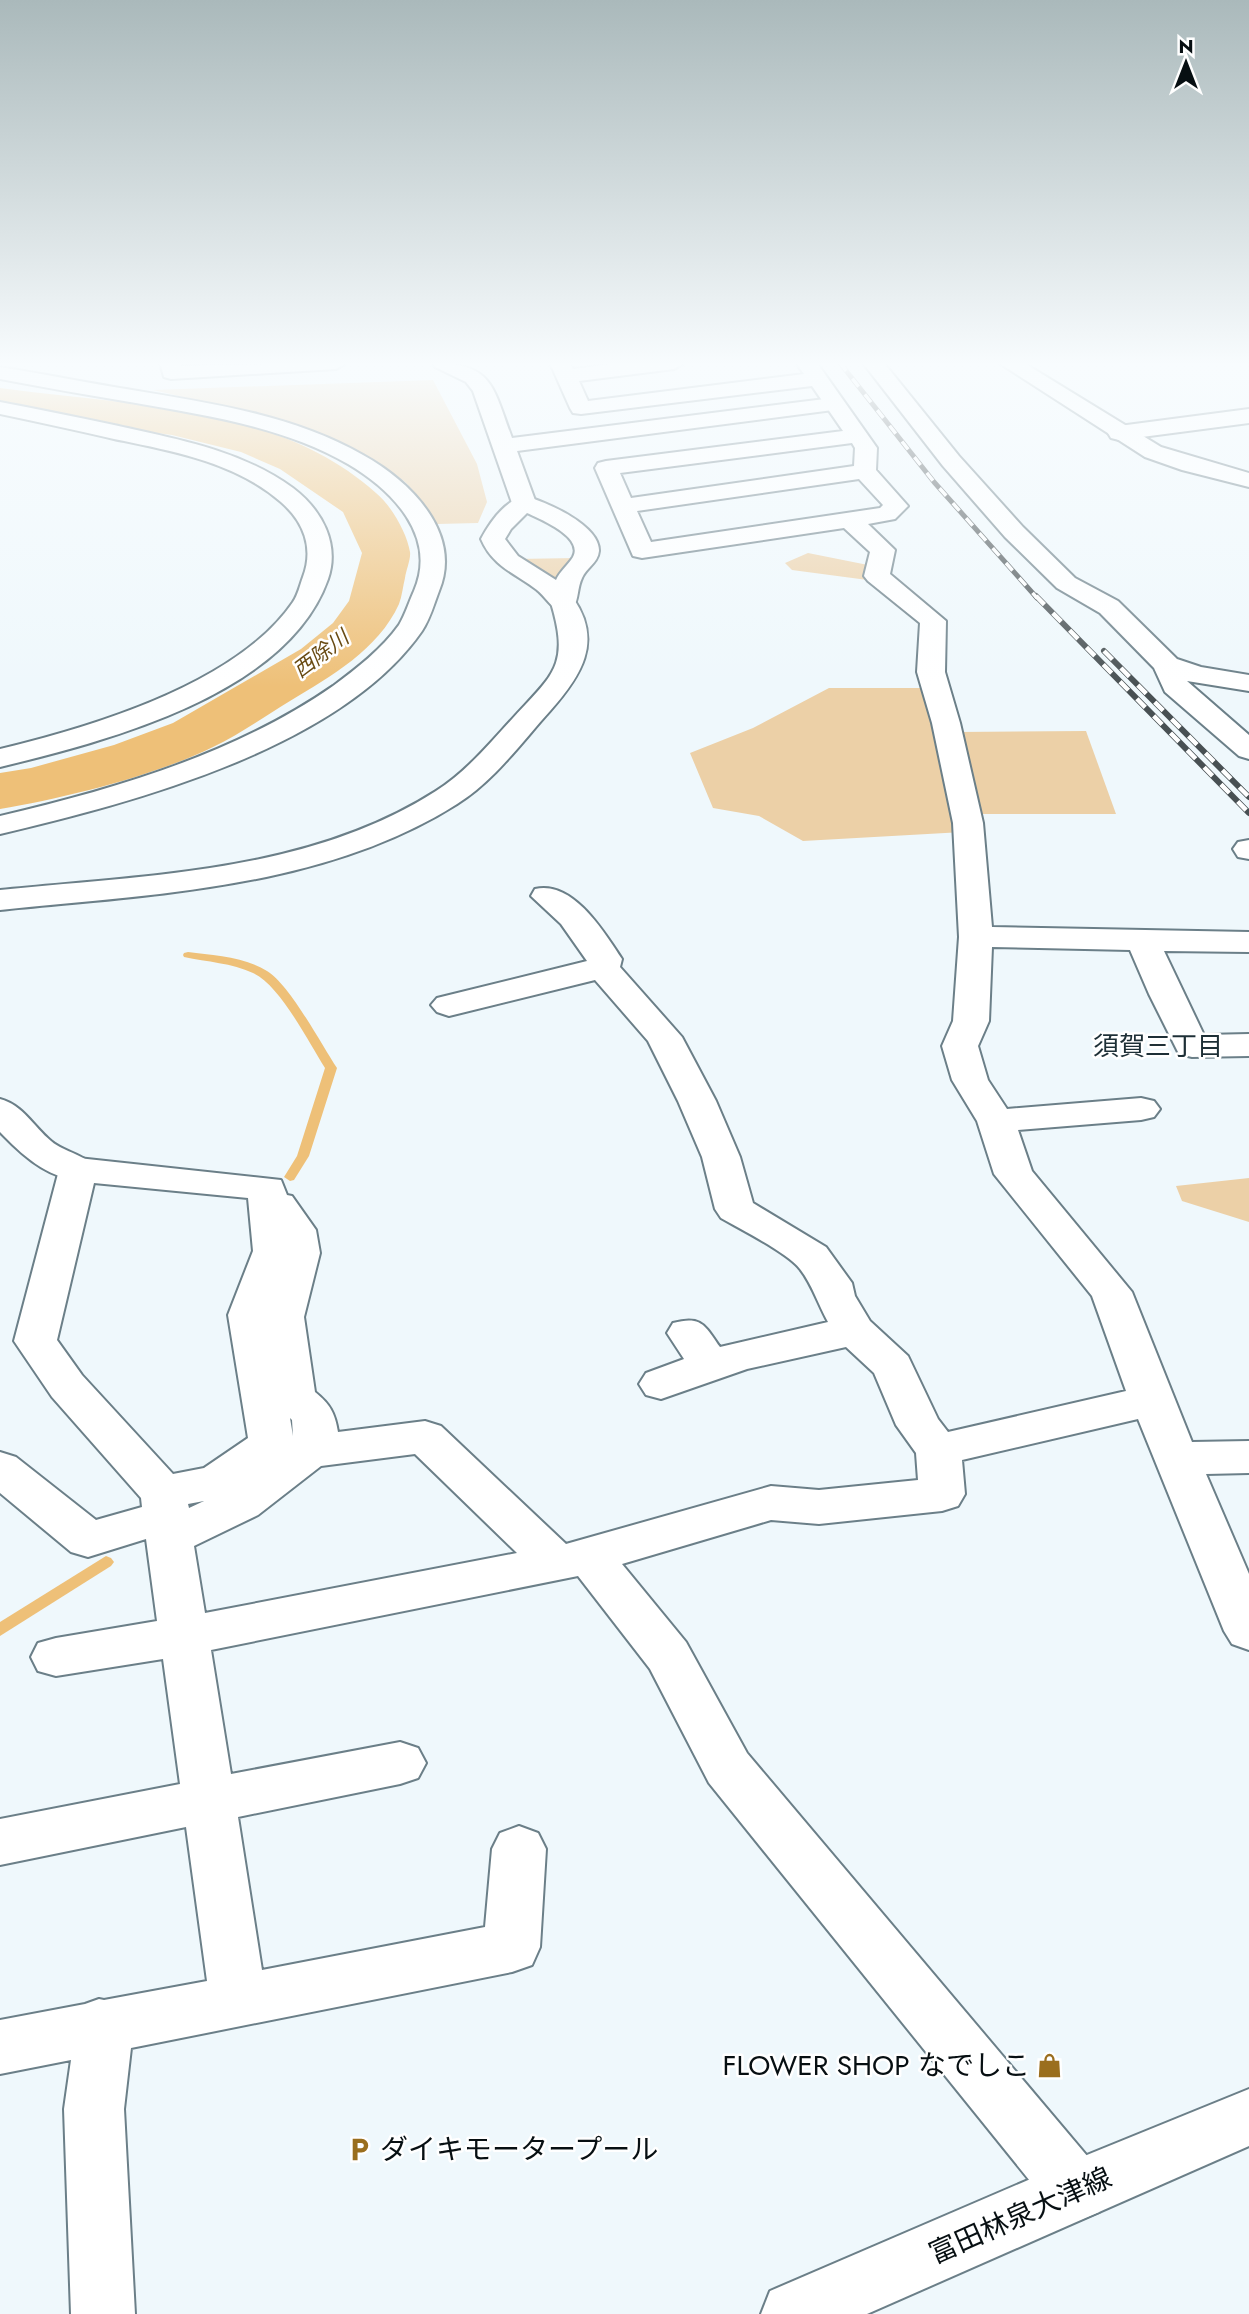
<svg xmlns="http://www.w3.org/2000/svg" width="1249" height="2314" font-family="Jost,'Noto Sans JP',sans-serif">
<rect width="100%" height="100%" fill="#eff8fc"/>
<!-- green -->
<g fill="#ecd0a7">
<path d="M 433,380 L 477,464 L 487,502 L 478,523 L 437,524 C 426,510 415,489 400,478 C 334,432 232,408 153,390 Z"/>
<polygon points="808,553 868,565 875,581 792,570 785,563"/>
<polygon points="577,558 562,576 551,578 515,559"/>
<polygon points="829,688 928,688 963,832 803,841 759,816 713,808 690,753 753,728"/>
<polygon points="1086,731 1116,814 979,814 957,732"/>
<polygon points="1249,1178 1249,1222 1182,1201 1176,1186"/>
</g>
<g fill="none" stroke-linecap="round" stroke-linejoin="round">
<!-- stream -->
<g fill="#eec078" fill-rule="evenodd">
<path d="M 188,952 C 213,955 245,957 267,971 C 290,985 321,1044 337,1068 L 309,1156 L 294,1180 L 290,1181 L 284,1177 L 297,1156 L 325,1068 C 309,1043 280,985 253,973 C 232,963 207,962 184,957 L 183,955 L 184,953 Z"/>
<polygon points="106,1556 111,1558 114,1562 111,1566 0,1636 0,1622"/>
</g>
<!-- river -->
<path fill="#eec078" fill-rule="evenodd" d="M 0,388 C 126,406 275,403 376,493 C 391,505 407,533 410,552 C 411,559 406,570 405,578 C 403,586 402,596 399,604 C 378,650 331,676 290,701 C 265,716 240,734 213,747 C 154,776 65,798 0,809 L 0,773 L 31,768 L 114,745 L 173,723 L 301,649 L 333,623 L 349,601 L 362,553 L 343,512 L 280,469 L 241,452 L 172,435 L 0,412 Z"/>
<defs>
<g id="minor">
<polygon points="160,363 180,363 181,366 346,363 336,369 171,379 164,377"/>
<path d="M 550,363 L 570,363 L 573,369 L 620,363 L 684,363 L 674,369 L 579,381 L 588,401 L 804,374 L 796,363 L 817,363 L 877,448 L 876,470 L 908,506 L 895,519 L 868,524 L 895,550 L 890,574 L 946,621 L 945,672 L 960,723 L 983,823 L 992,927 L 1249,932 L 1249,952 L 1164,951 L 1204,1035 L 1249,1034 L 1249,1056 L 1192,1057 L 1179,1054 L 1149,994 L 1130,950 L 992,947 L 989,1021 L 978,1046 L 988,1080 L 1007,1109 L 1141,1098 L 1154,1101 L 1160,1109 L 1154,1117 L 1141,1120 L 1018,1130 L 1032,1171 L 1132,1292 L 1192,1442 L 1249,1441 L 1249,1473 L 1206,1474 L 1249,1574 L 1249,1650 L 1232,1644 L 1224,1631 L 1138,1419 L 962,1460 L 965,1494 L 958,1506 L 942,1511 L 819,1524 L 771,1520 L 622,1564 L 686,1642 L 747,1753 L 1099,2170 L 1108,2191 L 1099,2212 L 1077,2221 L 1055,2212 L 709,1783 L 650,1669 L 578,1576 L 211,1650 L 231,1774 L 400,1742 L 418,1748 L 426,1763 L 418,1778 L 400,1784 L 238,1817 L 262,1970 L 485,1927 L 492,1849 L 500,1833 L 519,1826 L 538,1833 L 546,1849 L 540,1947 L 532,1965 L 512,1972 L 131,2048 L 124,2109 L 135,2314 L 71,2314 L 64,2109 L 71,2060 L 0,2074 L 0,2020 L 85,2004 L 99,1999 L 104,2000 L 207,1981 L 186,1827 L 0,1865 L 0,1819 L 180,1784 L 163,1659 L 56,1676 L 38,1671 L 31,1657 L 38,1643 L 56,1638 L 157,1621 L 146,1539 L 88,1557 L 71,1552 L 0,1493 L 0,1452 L 16,1457 L 96,1520 L 142,1507 L 141,1498 L 52,1397 L 14,1341 L 59,1170 L 64,1162 L 78,1158 L 281,1180 L 287,1195 L 292,1196 L 316,1230 L 320,1253 L 304,1317 L 315,1392 C 330,1404 335,1413 338,1432 L 425,1421 L 441,1426 L 566,1544 L 771,1486 L 819,1490 L 918,1480 L 916,1453 L 896,1425 L 874,1373 L 846,1347 L 747,1369 L 661,1399 L 646,1395 L 639,1384 L 646,1373 L 684,1359 L 667,1333 L 673,1323 C 702,1315 705,1326 720,1347 L 828,1322 C 818,1304 812,1284 800,1269 C 788,1253 740,1229 721,1218 L 715,1209 L 702,1157 L 678,1101 L 648,1041 L 595,980 L 449,1016 L 437,1012 L 431,1005 L 437,998 L 587,961 L 561,924 L 531,896 L 535,889 C 573,880 604,932 622,959 L 620,967 L 682,1037 L 716,1101 L 740,1157 L 753,1203 L 826,1247 L 852,1283 L 855,1296 L 870,1321 L 908,1356 L 938,1419 L 948,1432 L 1126,1391 L 1092,1296 L 994,1174 L 977,1121 L 952,1080 L 942,1046 L 953,1021 L 959,937 L 953,823 L 932,723 L 917,672 L 920,623 L 868,581 L 864,576 L 870,552 L 844,528 L 642,558 L 633,556 L 595,468 L 598,463 L 606,461 L 843,431 L 812,386 L 581,414 L 573,413 L 570,408 ZM 852,443 L 855,448 L 854,466 L 631,498 L 620,473 ZM 859,479 L 883,505 L 880,508 L 651,542 L 637,511 ZM 94,1183 L 248,1198 L 253,1251 L 228,1315 L 248,1438 L 204,1468 L 173,1474 L 82,1375 L 57,1340 ZM 290,1418 L 292,1420 L 293,1436 ZM 415,1454 L 517,1553 L 205,1613 L 194,1546 L 258,1515 L 321,1466 ZM 204,1501 L 189,1508 L 188,1504 Z"/>
<polygon points="863,363 884,363 959,456 1023,527 1075,578 1118,601 1177,659 1201,667 1249,675 1249,691 1187,681 1249,735 1249,759 1239,756 1165,692 1154,668 1100,613 1057,588 1005,537 943,466"/>
<path d="M 0,367 C 44,374 88,383 132,390 C 210,403 294,415 363,455 C 410,481 463,533 439,591 C 434,604 430,619 422,631 C 341,748 132,803 0,834 L 0,816 C 115,789 235,754 333,686 C 356,669 382,649 399,625 C 405,615 409,602 414,591 C 438,536 392,490 348,464 C 282,426 204,415 130,402 C 87,395 43,387 0,379 Z"/>
<path d="M 0,402 C 38,409 76,417 114,425 C 176,439 241,450 293,488 C 322,510 340,544 328,579 C 287,695 107,741 0,767 L 0,749 C 92,727 238,683 293,602 C 298,595 300,585 303,577 C 314,548 304,522 281,502 C 235,462 172,451 114,439 C 76,430 38,422 0,414 Z"/>
<polygon points="1249,409 1249,423 1119,440 1111,438 1108,433 1111,428 1119,426"/>
<path d="M 524,496 C 545,501 600,525 599,551 C 598,563 586,568 582,578 C 577,588 579,599 573,608 C 568,610 562,612 557,609 C 550,606 544,595 537,590 C 515,573 493,567 481,539 C 490,522 505,501 524,496 ZM 527,513 C 540,519 584,537 573,557 C 568,565 560,571 556,580 L 518,556 L 505,539 L 511,529 Z"/>
<polygon points="1249,840 1249,859 1238,857 1233,849 1238,842"/>
</g>
<g id="tertiary">
<path d="M 432,363 C 494,363 493,388 512,438 L 833,398 L 841,399 L 844,404 L 841,409 L 833,410 L 517,451 L 536,503 L 532,508 L 516,508 L 512,503 L 473,391 L 466,382 L 435,367 Z"/>
<path d="M 564,595 L 573,598 C 604,642 580,677 550,711 C 521,743 494,781 457,804 C 323,889 153,894 0,910 L 0,890 C 146,875 308,873 436,791 C 466,772 489,744 513,718 C 553,674 570,666 551,603 L 555,598 Z"/>
<path d="M 0,1099 C 23,1105 33,1126 51,1141 C 65,1153 86,1154 97,1170 L 92,1178 C 56,1187 23,1156 0,1132 Z"/>
</g>
<polygon id="secondary" points="999,363 1024,363 1161,447 1249,473 1249,487 1182,470 1145,457"/>
<polygon id="primary" points="1249,2089 1249,2146 867,2314 761,2314 770,2291 1077,2159"/>
</defs>
<!-- minor casing -->
<use href="#minor" stroke="#6b7f88" stroke-width="4"/>
<!-- tertiary casing -->
<use href="#tertiary" stroke="#6b7f88" stroke-width="4"/>
<!-- secondary casing -->
<use href="#secondary" stroke="#6b7f88" stroke-width="4"/>
<!-- primary casing -->
<use href="#primary" stroke="#6b7f88" stroke-width="4"/>
<!-- minor -->
<use href="#minor" fill="#fff" fill-rule="evenodd"/>
<!-- tertiary -->
<use href="#tertiary" fill="#fff" fill-rule="evenodd"/>
<!-- secondary -->
<use href="#secondary" fill="#fff" fill-rule="evenodd"/>
<!-- primary -->
<use href="#primary" fill="#fff" fill-rule="evenodd"/>
<defs>
<polyline id="rail-far1" points="840,363 934,482 1037,598"/>
<g id="rail">
<polyline points="1036,596 1249,813"/>
<polyline points="1104,651 1249,797"/>
</g>
</defs>
<!-- rail-far1 casing -->
<use href="#rail-far1" stroke="#485053" stroke-width="5"/>
<!-- rail casing -->
<use href="#rail" stroke="#485053" stroke-width="6"/>
<!-- rail-far1 -->
<use href="#rail-far1" stroke="#fff" stroke-width="3.5" stroke-dasharray="10" stroke-linecap="butt"/>
<!-- rail -->
<use href="#rail" stroke="#fff" stroke-width="4.5" stroke-dasharray="12" stroke-linecap="butt"/>
</g>
<!-- sky -->
<linearGradient id="sky" x2="0" y2="1"><stop stop-color="#aab9bb"/><stop offset="0.53" stop-color="#f8fcfe"/><stop offset="1" stop-color="#f8fcfe" stop-opacity="0"/></linearGradient>
<rect width="1249" height="687" fill="url(#sky)"/>
<!-- icons -->
<defs>
<symbol id="shop-bare" viewBox="-9 -9 18 18"><path d="M-5-2.5h2.3a2.7 3.5 0 0 1 5.4 0H5L5.5 6h-11ZM-1.5-2.5h3a1.5 2.3 0 0 0-3 0Z" fill="#9a6e1d" stroke="#fff" stroke-width="2.5" paint-order="stroke"/></symbol>
<symbol id="parking-bare" viewBox="-9 -9 18 18"><path d="M-3.5-5.5H1a3.5 3.5 0 0 1 0 7H-1V5.5H-3.5ZM-1-3.4V-.6H.8a1.4 1.4 0 0 0 0-2.8Z" fill="#9a6e1d" stroke="#fff" stroke-width="2.5" paint-order="stroke"/></symbol>
</defs>
<g fill-rule="evenodd">
<use href="#shop-bare" x="1032" y="2048" width="35" height="35"/>
<use href="#parking-bare" x="342" y="2132" width="35" height="35"/>
</g>
<g text-anchor="middle" stroke-width="5" stroke-linejoin="round" paint-order="stroke">
<!-- far-water labels -->
<g font-size="21" font-style="italic" fill="#694b13" stroke="#fff">
<text transform="translate(321 654) rotate(-37)" y="7">西除川</text>
</g>
<!-- neighbourhood labels -->
<g font-size="26" fill="#1d2f36" stroke="#fff">
<text x="1158" y="1055">須賀三丁目</text>
</g>
<!-- near-poi labels -->
<g font-size="28" fill="#070f12" stroke="#fff" text-anchor="end">
<text x="1030" y="2075">FLOWER SHOP なでしこ</text>
<text x="380" y="2159" text-anchor="start">ダイキモータープール</text>
</g>
<!-- near-street labels -->
<g font-size="28" fill="#070f12" stroke="#fff">
<text transform="translate(1020 2215) rotate(-24)" y="10">富田林泉大津線</text>
</g>
</g>
<!-- north arrow -->
<g transform="translate(1186 63)" stroke="#ffffff" stroke-width="5" paint-order="stroke">
<path d="M0-5L12 26L0 18L-12 26Z" fill="#070f12"/>
<text y="-10" font-size="19" font-weight="bold" text-anchor="middle" fill="#070f12">N</text>
</g>
</svg>
